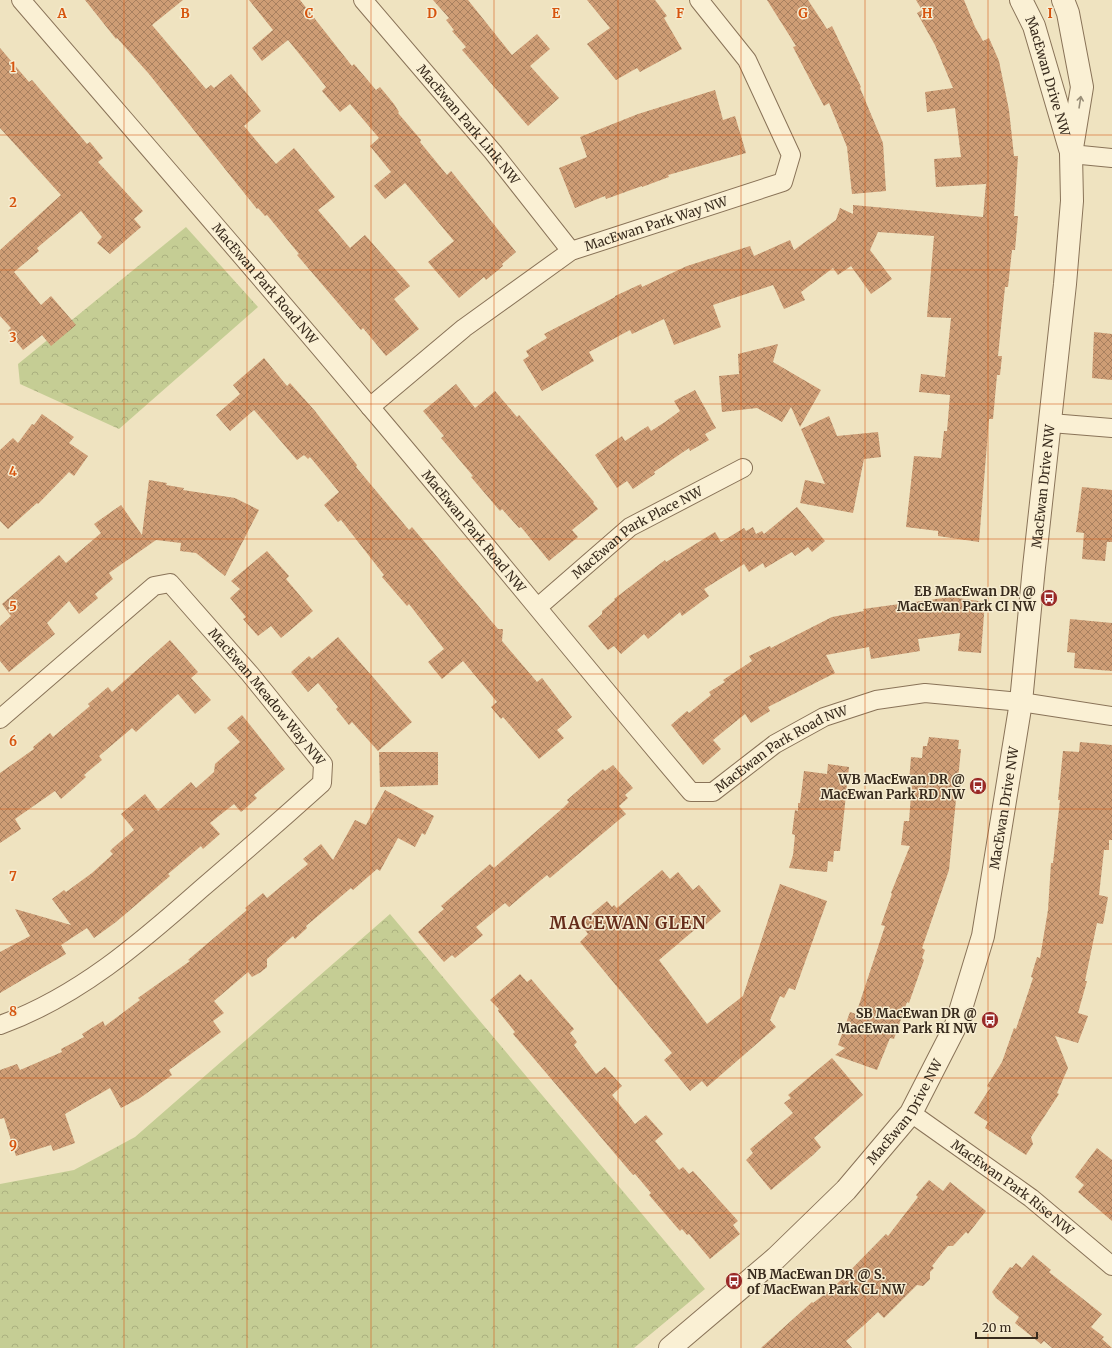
<svg xmlns="http://www.w3.org/2000/svg" width="1112" height="1348" font-family="Merriweather,serif">
<defs>
<pattern id="park-crowns" width="20" height="18" patternUnits="userSpaceOnUse"><rect width="20" height="18" fill="#c5cd94"/><path d="M2 6a3 3 0 1 1 6 0M12 15a3 3 0 1 1 6 0" fill="none" stroke="#aab07f"/></pattern>
<pattern id="building-cross-hatch" width="8" height="8" patternUnits="userSpaceOnUse"><rect width="8" height="8" fill="#ce9d75"/><path d="M0 0l8 8M0 8l8-8" fill="none" stroke="#a8805f"/></pattern>
</defs>
<rect width="100%" height="100%" fill="#efe3c0"/>
<!-- park -->
<g fill="url(#park-crowns)">
<polygon points="186,227 258,307 119,429 20,384 18,364"/>
<polygon points="390,914 705,1289 634,1348 0,1348 0,1184 74,1170 135,1137"/>
</g>
<!-- building -->
<g fill="url(#building-cross-hatch)">
<polygon points="85,0 183,0 152,25 206,89 211,85 214,88 231,74 261,111 244,126 276,164 294,148 335,197 318,210 350,248 365,235 410,286 394,299 419,329 386,356 363,328 361,330 297,255 299,254 267,215 265,216 258,208 257,209 149,74 117,38 116,39"/>
<polygon points="249,0 300,0 352,66 354,64 376,90 380,87 394,104 399,112 398,113 421,140 420,142 447,175 451,171 516,252 502,264 503,266 486,280 484,277 459,298 428,262 454,241 405,183 385,199 374,186 391,172 370,146 379,138 350,104 340,112 322,91 326,87 288,40 262,61 252,48 273,30"/>
<polygon points="433,0 468,0 512,55 537,34 550,49 530,66 559,98 528,126 462,50 466,47 452,31 454,30 446,20 449,18"/>
<polygon points="587,0 655,0 667,16 664,18 682,49 640,72 637,68 616,80 587,44 610,28"/>
<polygon points="767,0 808,0 827,29 832,26 861,87 860,88 883,143 886,191 852,194 847,147 829,103 824,106 818,95 793,47 796,46"/>
<polygon points="916,0 964,0 975,27 983,41 989,38 999,61 1009,110 1014,156 1018,156 1014,216 1018,216 1015,250 1012,250 1008,287 1005,287 998,356 1002,356 1000,375 997,375 993,419 989,419 979,542 938,536 938,531 906,527 914,456 941,458 944,431 947,431 950,395 919,392 921,374 945,377 951,318 927,317 934,236 878,232 870,250 892,279 871,294 851,266 838,275 833,268 801,292 805,300 784,309 773,285 713,305 721,327 674,345 664,319 632,334 630,330 589,352 594,361 542,391 523,360 529,356 526,351 547,338 544,334 615,297 615,296 641,284 642,287 687,266 750,246 754,256 790,240 794,250 836,220 840,208 853,214 853,205 983,217 986,184 936,187 934,159 961,157 955,108 927,112 925,92 953,88 935,45 917,13 922,10"/>
<polygon points="0,48 29,82 32,80 87,144 90,142 103,158 98,162 143,211 134,219 141,227 110,254 97,243 102,237 81,211 37,248 39,251 14,272 41,305 51,296 76,325 51,346 42,335 23,350 8,331 11,328 0,316 0,250 61,195 0,128"/>
<polygon points="715,90 723,120 735,116 746,153 668,175 669,177 642,187 642,186 606,199 605,196 575,208 559,168 587,157 580,137 638,114"/>
<polygon points="1094,332 1112,334 1112,380 1092,378"/>
<polygon points="778,344 773,362 821,390 800,427 791,407 782,422 757,408 722,412 719,376 739,374 738,354"/>
<polygon points="264,358 287,386 290,383 315,411 357,465 356,467 409,530 412,527 492,622 498,629 503,629 502,641 537,682 542,678 572,717 557,730 564,738 539,759 503,717 501,719 491,707 497,702 463,661 442,679 428,662 444,649 409,604 407,606 382,577 384,575 341,520 338,522 324,505 339,492 310,457 308,459 304,455 297,460 254,410 230,431 216,415 240,394 233,385"/>
<polygon points="456,384 475,408 495,391 517,417 519,415 594,502 593,503 598,509 572,530 578,537 549,561 521,527 519,528 502,509 500,511 471,477 473,476 441,438 444,436 423,411"/>
<polygon points="695,390 716,428 705,434 709,440 690,451 689,448 654,472 655,474 633,489 627,481 617,488 595,455 622,436 625,441 648,426 651,431 665,422 680,411 674,401"/>
<polygon points="42,414 74,437 69,443 88,456 74,476 69,472 38,504 37,503 8,529 0,521 0,450 13,438 18,443 32,424 34,425"/>
<polygon points="829,416 837,436 878,432 881,457 864,459 853,513 800,503 805,480 825,484 801,429"/>
<polygon points="149,480 167,483 166,485 184,488 183,490 235,498 259,510 225,576 196,553 180,551 181,543 156,540 109,573 113,579 95,594 98,598 79,614 69,601 47,623 55,634 9,672 0,661 0,626 11,616 2,604 59,555 66,563 101,533 94,524 121,505 142,535"/>
<polygon points="1082,487 1112,490 1112,542 1107,542 1105,561 1082,559 1084,533 1076,532"/>
<polygon points="797,507 825,541 812,552 808,547 795,556 792,552 765,568 763,563 749,572 744,564 704,589 709,596 682,616 680,612 648,639 644,634 621,654 614,646 608,650 588,626 602,614 602,611 615,600 614,599 665,560 666,562 715,532 721,542 744,528 746,531 753,527 756,534 762,531 764,534"/>
<polygon points="267,551 289,576 286,579 313,611 281,638 271,626 258,636 243,619 246,617 230,598 240,589 231,581"/>
<polygon points="951,597 985,602 981,653 958,651 960,633 918,639 920,651 871,659 869,647 826,655 835,673 768,707 770,711 751,723 745,714 713,740 721,749 703,765 671,725 687,711 689,713 711,695 709,692 725,682 723,680 752,661 749,656 770,646 771,648 832,617 864,611 863,609"/>
<polygon points="1070,619 1112,623 1112,671 1074,668 1075,653 1067,652"/>
<polygon points="338,637 412,722 378,751 352,722 349,725 336,709 338,707 318,683 308,692 291,672 309,656 312,659"/>
<polygon points="170,640 198,672 191,678 211,700 195,714 178,694 136,732 132,728 99,756 102,760 84,775 86,777 61,799 55,791 15,819 21,829 0,843 0,773 34,749 33,747 50,733 53,737 90,706 88,704 108,687 112,692"/>
<polygon points="242,715 285,769 254,795 257,798 241,812 234,804 210,823 220,834 203,849 201,846 168,874 170,876 116,922 94,938 87,928 61,945 66,954 0,993 0,952 30,936 15,909 71,925 52,899 64,890 66,892 92,873 113,854 110,851 114,847 134,830 121,814 145,794 158,811 191,782 196,788 214,772 215,764 240,742 227,728"/>
<polygon points="929,737 959,740 958,749 961,749 949,870 922,948 925,950 922,958 924,960 909,1003 907,1002 894,1039 890,1038 877,1070 835,1055 845,1048 838,1045 850,1012 856,1014 885,926 881,925 892,894 891,893 910,846 901,845 904,821 909,821 912,782 909,782 911,757 922,758 923,746 927,746"/>
<polygon points="1080,742 1112,745 1112,840 1109,840 1109,850 1104,850 1099,895 1108,897 1103,924 1097,923 1085,981 1087,981 1078,1013 1088,1016 1078,1043 1055,1036 1068,1068 1057,1093 1059,1094 1031,1137 1033,1144 1026,1155 985,1128 988,1122 974,1113 990,1088 987,1086 1002,1062 1014,1028 1016,1029 1033,978 1031,977 1037,957 1040,958 1048,910 1051,863 1053,863 1060,800 1058,800 1063,751 1079,752"/>
<polygon points="379,752 438,752 438,785 380,787"/>
<polygon points="828,764 849,767 840,851 834,851 833,862 828,861 827,872 789,868 793,855 795,835 792,834 795,810 798,811 798,803 800,803 804,771 827,774"/>
<polygon points="613,765 633,788 625,795 628,798 619,806 626,814 550,878 547,875 509,907 505,903 476,927 483,935 455,958 452,955 444,962 418,932 444,909 441,906 490,864 494,868 563,808 569,802 567,800 603,769 605,771"/>
<polygon points="385,790 434,816 425,835 422,833 415,847 398,838 380,871 377,869 353,890 351,888 306,926 307,928 295,939 293,936 267,959 267,967 261,972 252,977 248,972 214,1001 224,1013 213,1021 221,1032 169,1070 172,1075 140,1098 121,1108 110,1088 65,1114 75,1143 53,1151 51,1145 16,1156 4,1118 0,1119 0,1070 17,1064 20,1070 62,1052 61,1049 84,1037 82,1034 103,1021 105,1026 140,1000 138,998 190,961 188,960 247,910 245,908 263,893 267,898 308,864 303,859 321,844 333,860 355,820 366,825"/>
<polygon points="662,870 670,879 678,872 693,890 699,885 721,911 702,928 699,926 659,960 707,1024 743,996 780,884 827,901 795,990 789,988 784,998 780,996 770,1020 776,1027 707,1087 702,1081 690,1091 664,1060 672,1053 580,942 588,934 585,930 588,927 584,920 607,901 612,907 614,905 617,908"/>
<polygon points="520,974 527,982 531,979 574,1029 570,1033 577,1042 574,1045 596,1074 605,1067 622,1086 612,1095 635,1124 646,1115 663,1134 655,1141 679,1170 683,1167 689,1174 693,1171 738,1221 733,1225 740,1234 710,1259 689,1234 687,1235 682,1229 680,1231 649,1195 651,1193 635,1174 633,1175 513,1034 515,1032 498,1011 499,1009 490,1000"/>
<polygon points="832,1058 863,1095 814,1138 821,1147 813,1155 771,1190 746,1160 753,1153 750,1149 793,1113 784,1103 791,1098 788,1095"/>
<polygon points="1097,1148 1112,1160 1112,1221 1078,1192 1084,1185 1075,1177"/>
<polygon points="929,1180 943,1191 950,1182 986,1211 968,1234 966,1232 953,1246 948,1246 932,1266 934,1268 930,1272 930,1279 923,1286 917,1285 884,1318 878,1312 863,1326 846,1341 852,1348 761,1348 812,1302 813,1303 834,1287 886,1234 888,1236 918,1197 916,1195"/>
<polygon points="1033,1255 1051,1270 1049,1272 1102,1314 1091,1327 1104,1337 1102,1339 1112,1348 1052,1348 1044,1341 1041,1344 1015,1323 1019,1317 996,1298 992,1292 1010,1267 1012,1268 1016,1263 1022,1268"/>
</g>
<g fill="none" stroke-linecap="round" stroke-linejoin="round">
<defs>
<g id="minor">
<path id="s1" d="M 21,0 C 138,136 256,271 371,408 C 479,535 583,665 691,792 L 713,792 L 775,744 L 824,717 L 876,700 L 925,693 L 1021,702 L 1112,716"/>
<path id="s2" d="M 363,0 L 493,152 L 571,251"/>
<polyline points="1071,154 1112,158"/>
<path id="s3" d="M 370,407 L 464,328 L 571,251 L 783,182 L 791,155 L 747,60 L 699,0"/>
<polyline points="1051,423 1112,428"/>
<path id="s4" d="M 538,607 L 630,527 L 743,468"/>
<path id="s5" d="M 0,719 L 154,586 L 170,583 L 250,674 L 323,764 L 322,783 C 282,819 242,854 201,889 C 140,943 78,997 0,1025"/>
<path id="s6" d="M 911,1113 L 1031,1198 L 1112,1266"/>
</g>
<g id="tertiary">
<path id="s7" d="M 1021,0 L 1034,26 L 1070,149"/>
<path id="s8" d="M 670,1348 L 776,1258 L 846,1190 L 911,1113 L 956,1025 L 983,936 L 1021,702 L 1034,567 L 1065,284 L 1072,201 L 1071,154 L 1082,87 L 1068,13 L 1063,0"/>
</g>
</defs>
<!-- minor casing -->
<use href="#minor" stroke="#897358" stroke-width="20"/>
<!-- tertiary casing -->
<use href="#tertiary" stroke="#897358" stroke-width="24"/>
<!-- minor -->
<use href="#minor" stroke="#faf0d4" stroke-width="18"/>
<!-- tertiary -->
<use href="#tertiary" stroke="#faf0d4" stroke-width="22"/>
</g>
<!-- one-way arrows -->
<defs><path id="oneway-shaft" d="M-6 0H5M1.5-3L5.5 0L1.5 3" fill="none" stroke-width="1.6" stroke-linecap="round" stroke-linejoin="round"/></defs>
<use stroke="#998e78" href="#oneway-shaft" transform="translate(1080 102) rotate(-81)"/>
<!-- grid -->
<path fill="none" stroke="#d6540e" stroke-width="1" stroke-opacity="0.55" d="M 124,0 L 124,1348M 247,0 L 247,1348M 371,0 L 371,1348M 494,0 L 494,1348M 618,0 L 618,1348M 741,0 L 741,1348M 865,0 L 865,1348M 988,0 L 988,1348M 0,135 L 1112,135M 0,270 L 1112,270M 0,404 L 1112,404M 0,539 L 1112,539M 0,674 L 1112,674M 0,809 L 1112,809M 0,944 L 1112,944M 0,1078 L 1112,1078M 0,1213 L 1112,1213"/>
<!-- icons -->
<defs>
<symbol id="bus-disc" viewBox="-11 -11 22 22"><circle r="9.5" fill="#992926" stroke="#f6ecd0"/><path d="M-5-6H5V4H4V6H2V4H-2V6H-4V4H-5ZM-3.5-4V0h7V-4ZM-3.5 1.2v1.5H-2V1.2ZM2 1.2v1.5H3.5V1.2Z" fill="#fff"/></symbol>
</defs>
<g fill-rule="evenodd">
<use href="#bus-disc" x="1039" y="588" width="20" height="20"/>
<use href="#bus-disc" x="968" y="776" width="20" height="20"/>
<use href="#bus-disc" x="980" y="1010" width="20" height="20"/>
<use href="#bus-disc" x="724" y="1271" width="20" height="20"/>
</g>
<g text-anchor="middle" stroke-width="3" stroke-linejoin="round" paint-order="stroke">
<!-- street labels -->
<g font-size="13" fill="#382b1d" stroke="#f6ecd0">
<text dy="5" stroke="none"><textPath href="#s7" startOffset="81">MacEwan Drive NW</textPath></text>
<text dy="5" stroke="none"><textPath href="#s2" startOffset="163">MacEwan Park Link NW</textPath></text>
<text dy="5" stroke="none"><textPath href="#s3" startOffset="344">MacEwan Park Way NW</textPath></text>
<text dy="5" stroke="none"><textPath href="#s1" startOffset="374">MacEwan Park Road NW</textPath></text>
<text dy="5" stroke="none"><textPath href="#s8" startOffset="983">MacEwan Drive NW</textPath></text>
<text dy="5" stroke="none"><textPath href="#s1" startOffset="698">MacEwan Park Road NW</textPath></text>
<text dy="5" stroke="none"><textPath href="#s4" startOffset="125">MacEwan Park Place NW</textPath></text>
<text dy="5" stroke="none"><textPath href="#s5" startOffset="369">MacEwan Meadow Way NW</textPath></text>
<text dy="5" stroke="none"><textPath href="#s1" startOffset="1141">MacEwan Park Road NW</textPath></text>
<text dy="5" stroke="none"><textPath href="#s8" startOffset="659">MacEwan Drive NW</textPath></text>
<text dy="5" stroke="none"><textPath href="#s8" startOffset="335">MacEwan Drive NW</textPath></text>
<text dy="5" stroke="none"><textPath href="#s6" startOffset="126">MacEwan Park Rise NW</textPath></text>
</g>
<!-- poi labels -->
<g font-size="13" font-weight="bold" fill="#382b1d" stroke="#f6ecd0" text-anchor="end">
<text x="1036" y="596">EB MacEwan DR @<tspan x="1036" dy="15">MacEwan Park CI NW</tspan></text>
<text x="965" y="784">WB MacEwan DR @<tspan x="965" dy="15">MacEwan Park RD NW</tspan></text>
<text x="977" y="1018">SB MacEwan DR @<tspan x="977" dy="15">MacEwan Park RI NW</tspan></text>
<text x="747" y="1279" text-anchor="start">NB MacEwan DR @ S.<tspan x="747" dy="15">of MacEwan Park CL NW</tspan></text>
</g>
<!-- district labels -->
<g font-size="17" font-weight="bold" letter-spacing="1" fill="#662d1b" stroke="#f6ecd0">
<text x="628" y="929">MACEWAN GLEN</text>
</g>
</g>
<g font-size="13" text-anchor="middle" font-weight="bold" fill="#d6540e" stroke="#f6ecd0" stroke-width="3" stroke-linejoin="round" paint-order="stroke">
<text x="62" y="18">A</text>
<text x="185" y="18">B</text>
<text x="309" y="18">C</text>
<text x="432" y="18">D</text>
<text x="556" y="18">E</text>
<text x="680" y="18">F</text>
<text x="803" y="18">G</text>
<text x="927" y="18">H</text>
<text x="1050" y="18">I</text>
<text x="13" y="72">1</text>
<text x="13" y="207">2</text>
<text x="13" y="342">3</text>
<text x="13" y="476">4</text>
<text x="13" y="611">5</text>
<text x="13" y="746">6</text>
<text x="13" y="881">7</text>
<text x="13" y="1016">8</text>
<text x="13" y="1150">9</text>
</g>
<!-- scale -->
<path d="M976 1332v6h61v-6" fill="none" stroke="#382b1d" stroke-width="2"/>
<text x="982" y="1332" font-size="12" fill="#382b1d" stroke="#f6ecd0" stroke-width="3" paint-order="stroke">20 m</text>
</svg>
